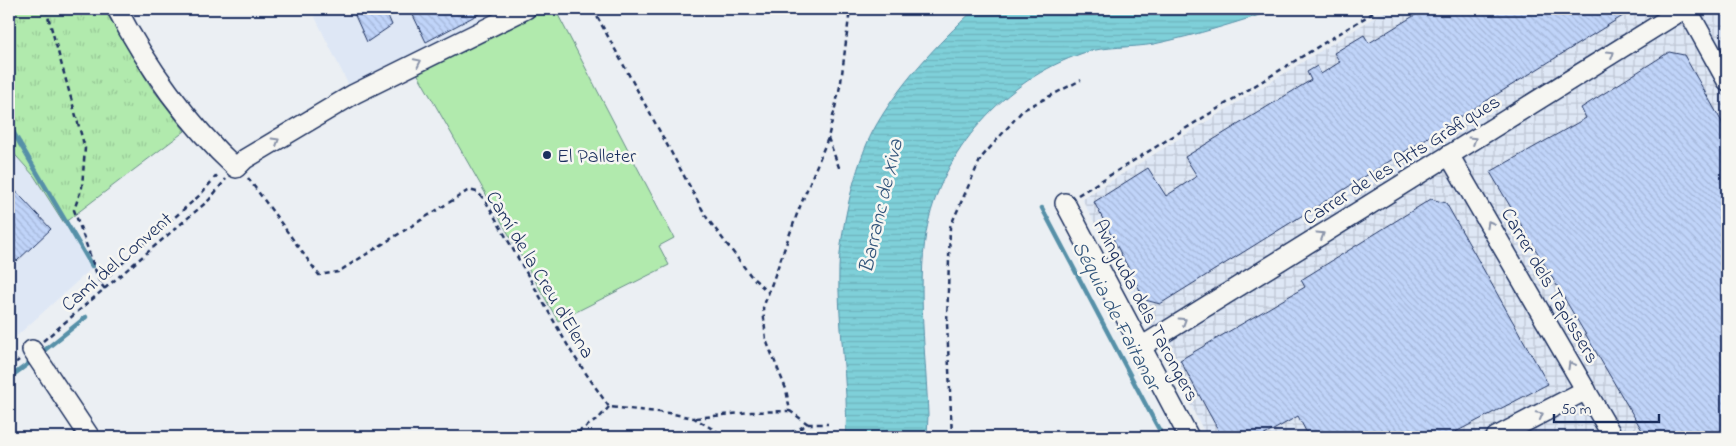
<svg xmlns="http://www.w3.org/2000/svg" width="1736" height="446" font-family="'Indie Flower',sans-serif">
<defs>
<pattern id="industrial-grid" width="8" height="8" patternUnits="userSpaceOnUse" patternTransform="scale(1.25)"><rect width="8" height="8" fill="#dee7f5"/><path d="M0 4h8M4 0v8" fill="none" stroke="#bec6d4"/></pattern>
<pattern id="park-tufts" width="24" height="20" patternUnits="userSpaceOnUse" patternTransform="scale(1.25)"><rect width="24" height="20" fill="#b1eaad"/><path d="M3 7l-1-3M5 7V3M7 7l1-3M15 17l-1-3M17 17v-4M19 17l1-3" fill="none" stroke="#98c997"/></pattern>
<pattern id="water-rules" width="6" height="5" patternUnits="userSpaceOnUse" patternTransform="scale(1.25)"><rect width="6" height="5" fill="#7fd0d9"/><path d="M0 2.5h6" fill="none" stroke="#6db3bd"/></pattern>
<pattern id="building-back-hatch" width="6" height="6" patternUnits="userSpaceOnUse" patternTransform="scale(1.25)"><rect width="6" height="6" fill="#c0d4f9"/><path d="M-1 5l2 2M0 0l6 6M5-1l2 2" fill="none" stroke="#a4b6d8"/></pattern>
</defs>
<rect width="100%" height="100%" fill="#ebeff3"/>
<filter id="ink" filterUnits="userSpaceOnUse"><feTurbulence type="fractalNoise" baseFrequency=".02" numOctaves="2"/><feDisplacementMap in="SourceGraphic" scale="10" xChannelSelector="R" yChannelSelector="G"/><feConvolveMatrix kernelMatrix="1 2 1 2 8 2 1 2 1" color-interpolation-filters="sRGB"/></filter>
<g filter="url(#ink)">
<!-- built -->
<g fill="#dee7f5">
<polygon points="311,9 511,9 350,88"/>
<polygon points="9,148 34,176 92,268 9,343"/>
</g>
<!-- industrial -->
<polygon fill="url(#industrial-grid)" points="1388,9 1671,9 1715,15 1727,9 1727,437 1207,437 1082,199"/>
<!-- green -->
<polygon fill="#b1eaad" stroke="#668c86" points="536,9 555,9 674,238 659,246 669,265 558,321 417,73 425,63"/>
<!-- park -->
<polygon fill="url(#park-tufts)" stroke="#668c86" points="9,9 104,9 151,87 185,131 64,223 34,176 9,148"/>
<!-- water -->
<path fill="url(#water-rules)" stroke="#5790a8" d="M 975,9 L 1278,9 C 1238,22 1197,35 1154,44 C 1132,48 1105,46 1083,53 C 1004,80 941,151 926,233 C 917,289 926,358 928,415 L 927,437 L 846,437 C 849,381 837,323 839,267 C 841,227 855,165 873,131 C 898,85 937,44 975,9 Z"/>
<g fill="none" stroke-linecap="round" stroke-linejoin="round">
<!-- stream -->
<g stroke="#5790a8" stroke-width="4.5">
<polyline points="9,125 92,266"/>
<polyline points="1042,208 1156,424 1160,431 1157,437"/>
<polyline points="41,353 86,317"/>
<polyline points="9,378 28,364"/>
</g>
</g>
<!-- building -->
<g fill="url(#building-back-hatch)" stroke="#1b2f5e">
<polygon points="352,9 385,9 392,25 367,42"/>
<polygon points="410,9 488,9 426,42"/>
<polygon points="1425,9 1634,9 1160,304 1145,300 1094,202 1148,168 1166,196 1197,176 1185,157 1311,80 1307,72 1317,66 1321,74 1340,62 1334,53 1364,35 1369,43"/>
<polygon points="1669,52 1684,55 1727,131 1727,437 1646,437 1490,172 1586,118 1581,108"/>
<polygon points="9,184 51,229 17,261 9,252"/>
<polygon points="1431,199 1446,203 1548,384 1446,437 1309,437 1298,416 1261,437 1222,437 1180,360 1305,287 1301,280"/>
</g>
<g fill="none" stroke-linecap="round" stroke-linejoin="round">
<defs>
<g id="minor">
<path d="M 117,9 C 146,65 189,125 236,168 L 245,159 L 354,94 L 526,9"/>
<polyline points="1687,9 1727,81"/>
<polyline points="1449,155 1613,437"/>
<polyline points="1065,203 1189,437"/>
<polyline points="1141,347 1684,9"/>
<polyline points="32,350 90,437"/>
<polyline points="1496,437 1586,390"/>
</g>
</defs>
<!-- minor casing -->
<use href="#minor" stroke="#1b2f5e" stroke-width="22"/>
<!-- path -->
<g stroke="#1b2f5e" stroke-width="2.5" stroke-dasharray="5 4" stroke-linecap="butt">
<polyline points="46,9 85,148 82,187 74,210 100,283"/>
<polyline points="593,9 707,218 751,276 769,293"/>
<polyline points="828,138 840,170"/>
<polyline points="248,178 319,275 338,272 469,190 477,192 485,200 572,353 609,407 668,413 694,418 726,437"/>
<polyline points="1078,195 1379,9"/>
<polyline points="105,289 100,283 200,195 219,173"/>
<polyline points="43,341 209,200 226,179"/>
<polyline points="9,368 19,360"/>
<polyline points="696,418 751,412 790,411"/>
<polyline points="808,424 790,411 786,389 766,340 763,308 797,214 828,138 841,82 850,9"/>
<polyline points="570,437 598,419 609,407"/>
<polyline points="784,437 808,424 828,424"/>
<polyline points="952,437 947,323 950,227 981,158 1023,110 1081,80"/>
</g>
<!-- minor -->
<use href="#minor" stroke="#f6f6f2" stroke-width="19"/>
</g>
<!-- one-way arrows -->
<defs><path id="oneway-chevron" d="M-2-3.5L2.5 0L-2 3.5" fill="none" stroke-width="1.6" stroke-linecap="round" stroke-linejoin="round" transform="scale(1.25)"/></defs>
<g stroke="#8892a8">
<use href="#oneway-chevron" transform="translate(1611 54) rotate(-32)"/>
<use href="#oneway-chevron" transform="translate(418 62) rotate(-26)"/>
<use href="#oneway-chevron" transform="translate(1473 140) rotate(-32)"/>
<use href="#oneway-chevron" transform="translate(276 141) rotate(-31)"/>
<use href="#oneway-chevron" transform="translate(1490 224) rotate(-120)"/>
<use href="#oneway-chevron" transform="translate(1321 235) rotate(-32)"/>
<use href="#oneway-chevron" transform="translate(1183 321) rotate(-32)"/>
<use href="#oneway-chevron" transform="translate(1571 365) rotate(-120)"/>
<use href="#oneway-chevron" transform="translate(1540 415) rotate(-28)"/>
</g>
</g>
<!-- markers -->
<circle fill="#1b2f5e" stroke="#f6f6f2" stroke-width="2" cx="547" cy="155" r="5"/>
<g text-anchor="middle" stroke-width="5" stroke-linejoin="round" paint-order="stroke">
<!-- poi labels -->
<g font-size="20" fill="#1b2f5e" stroke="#f6f6f2" text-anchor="start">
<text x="557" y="162">El Palleter</text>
</g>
<!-- street labels -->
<g font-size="20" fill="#1b2f5e" stroke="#f6f6f2">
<text transform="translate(1401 159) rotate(-32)" y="7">Carrer de les Arts Gràfiques</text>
<text transform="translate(116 261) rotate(-41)" y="7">Camí del Convent</text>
<text transform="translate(541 274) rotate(59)" y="7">Camí de la Creu d'Elena</text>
<text transform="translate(1551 285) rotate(60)" y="7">Carrer dels Tapissers</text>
<text transform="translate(1147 310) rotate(62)" y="7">Avinguda dels Tarongers</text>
</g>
<!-- water labels -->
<g font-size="21" font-style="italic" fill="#34577d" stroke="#f6f6f2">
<text transform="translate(880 206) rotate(-77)" y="7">Barranc de Xiva</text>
<text transform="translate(1117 315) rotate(62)" y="7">Séquia de Faitanar</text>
</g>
</g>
<!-- margin -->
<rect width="1736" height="446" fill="none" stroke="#f6f6f2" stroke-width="30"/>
<rect x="15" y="15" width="1706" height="416" fill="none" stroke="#1b2f5e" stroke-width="2" filter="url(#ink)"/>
<!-- scale -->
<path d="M1554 414v8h105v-8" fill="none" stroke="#1b2f5e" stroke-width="2.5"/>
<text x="1561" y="414" font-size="15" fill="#1b2f5e" stroke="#f6f6f2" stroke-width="4" paint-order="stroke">50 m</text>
</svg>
